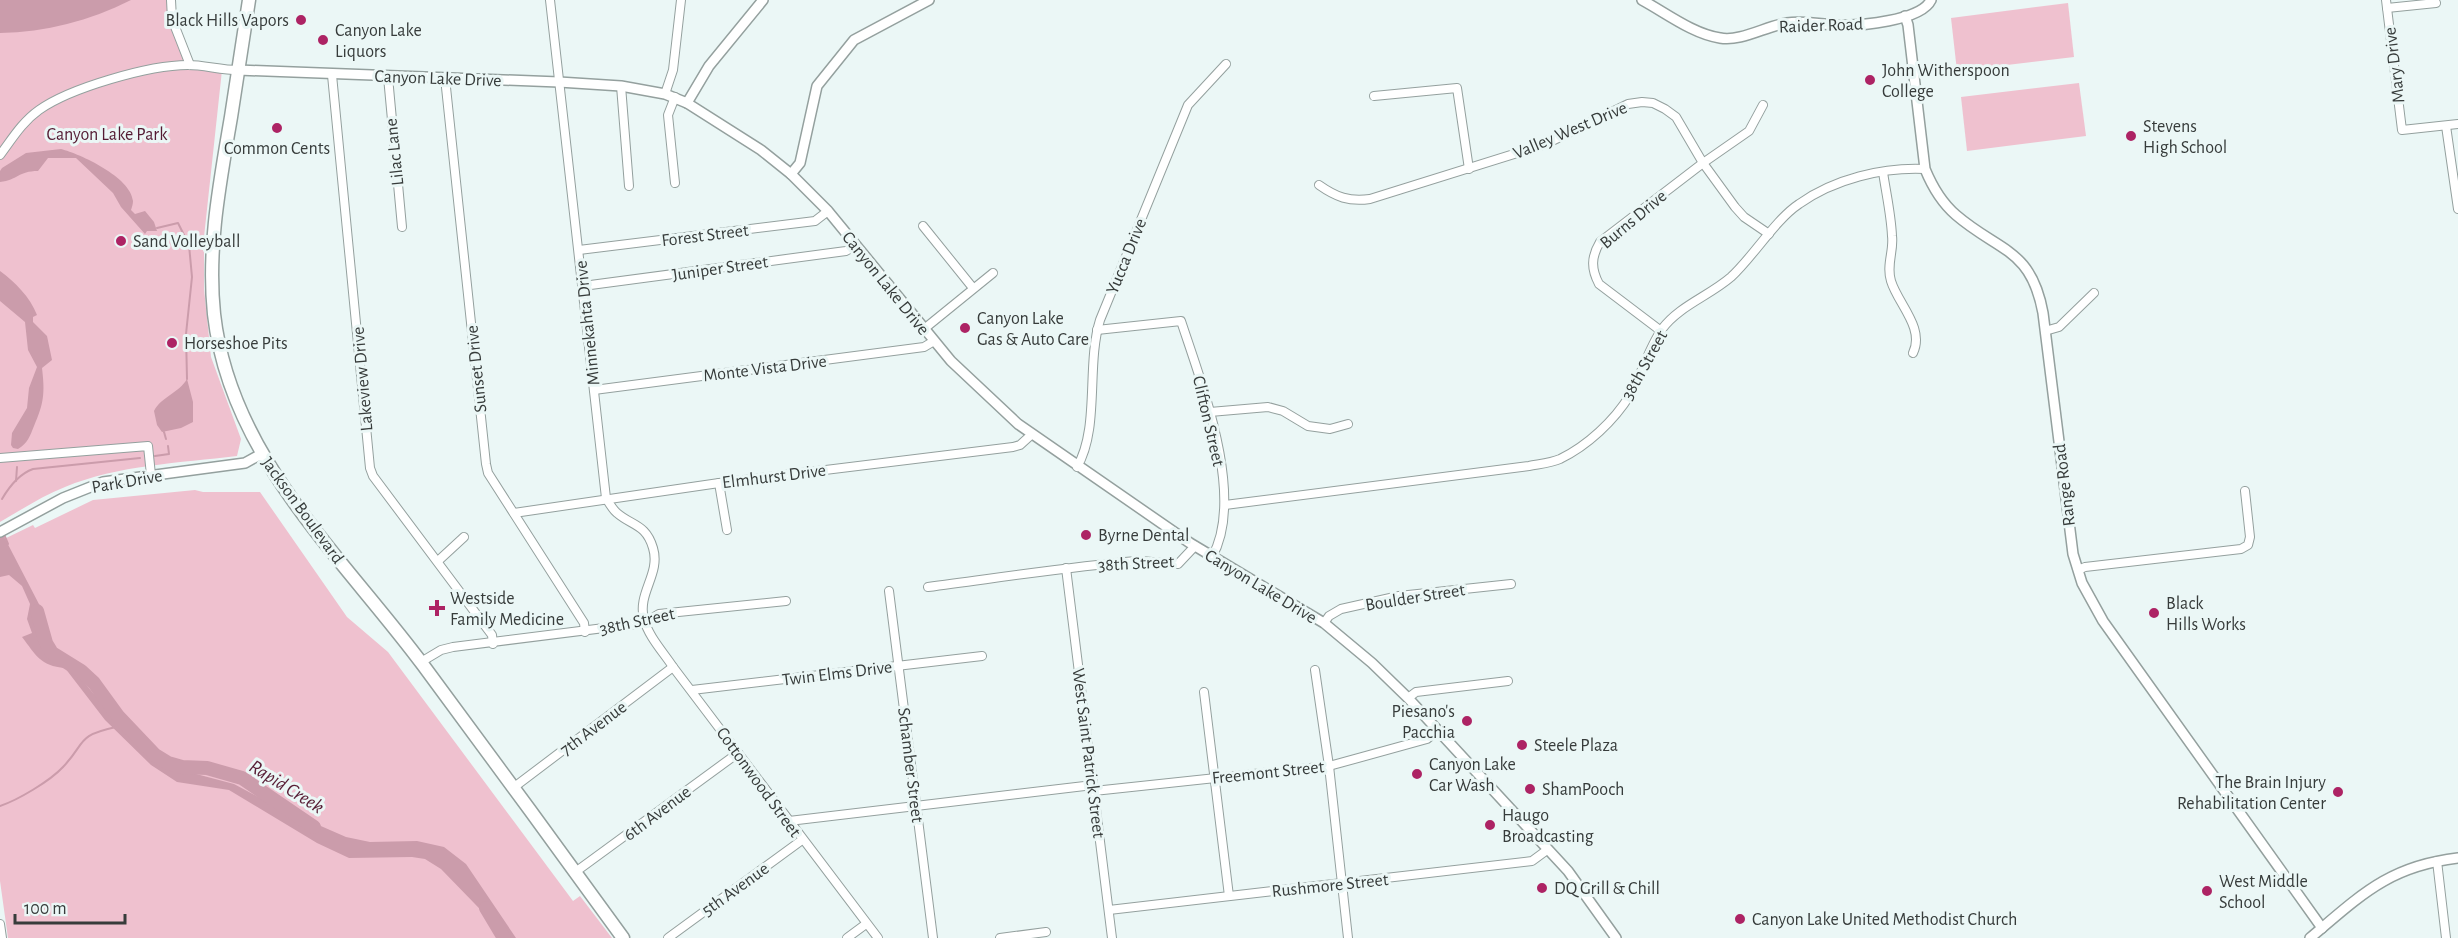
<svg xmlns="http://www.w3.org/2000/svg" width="2458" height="938" font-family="'Alegreya Sans',sans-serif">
<rect width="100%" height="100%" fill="#ebf7f6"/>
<!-- green -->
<g fill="#efc1cf">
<path d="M 0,0 L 171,0 L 190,65 L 222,70 L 204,237 L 204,289 L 211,357 L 241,439 L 237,456 C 180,463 118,465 65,487 C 42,496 21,510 0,522 Z"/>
<polygon points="2068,3 2074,57 1957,71 1951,18"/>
<polygon points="2079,83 2086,136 1967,151 1961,97"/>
<polygon points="195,490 203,492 260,492 347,617 388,652 573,901 580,896 612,938 8,938 0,881 0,541 33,525 35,528 93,500"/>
</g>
<!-- water -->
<g fill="#cb9cab">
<path d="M 0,0 L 131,0 C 89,21 46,32 0,33 Z"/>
<path d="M 61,149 C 80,154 131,177 133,201 C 133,204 132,207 131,210 L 135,214 L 145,211 L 154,222 L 157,231 L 147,231 L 145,234 L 121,207 L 113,193 L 76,158 L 48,158 L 38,171 C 18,171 18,180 0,182 L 0,171 L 2,168 L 26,153 Z"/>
<path d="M 0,271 C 15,282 30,297 37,315 L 33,317 L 33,322 L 47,336 L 52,360 L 42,368 C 45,393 44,403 34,426 C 30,436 28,443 18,449 L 13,448 L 11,445 L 12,433 L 27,408 L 29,388 L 37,367 L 28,350 L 25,322 L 0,301 Z"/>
<path d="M 187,379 L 193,402 L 193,422 L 181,428 L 162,432 L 157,425 L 154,411 C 161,397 179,393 187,379 Z"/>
<path d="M 0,529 L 41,608 L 43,621 L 40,639 L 73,661 L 78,675 L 93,693 L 166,766 L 234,784 L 275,806 L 346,837 L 370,842 L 417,841 L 444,847 L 466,864 L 516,938 L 508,938 L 441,869 L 425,859 L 412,857 L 349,858 L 317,843 L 229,790 L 177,782 L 151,765 L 105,720 L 65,668 C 40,666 36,655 22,637 L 32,633 L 27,619 L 30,604 L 22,586 L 9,575 L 0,577 Z"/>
</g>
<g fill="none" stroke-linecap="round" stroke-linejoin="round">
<!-- stream -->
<g stroke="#cb9cab" stroke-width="2">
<polyline points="157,228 178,223 189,245 192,277 186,334 187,379"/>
<polyline points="164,432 166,439"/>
<polyline points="155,456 169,454 168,446"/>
<polyline points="16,481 17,467"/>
<path d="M 2,499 C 9,487 19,474 33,469 L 140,458"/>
<polyline points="3,532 8,544"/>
<path d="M 0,806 C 18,800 50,781 63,767 C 87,742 75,736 116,727"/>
</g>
<!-- river -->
<g stroke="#cb9cab" stroke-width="14">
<polyline points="37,611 46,643 52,653 81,671 94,683 118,716 155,755 168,763 182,767 207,768 242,778 314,827"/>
<polyline points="486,908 504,938"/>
</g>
<defs>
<g id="minor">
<polyline points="171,0 172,19 190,65"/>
<path d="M 550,0 L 606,498 C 609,503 613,510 617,513 C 632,526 646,524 653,548 C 661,574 637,593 644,619 C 648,636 664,653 673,667 L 878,938"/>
<polyline points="2386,0 2402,130 2458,124"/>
<polyline points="2387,8 2436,3"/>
<polyline points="332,75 370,468 373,476 492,635 493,644"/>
<polyline points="388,77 402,227"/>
<polyline points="445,78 486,464 488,473 584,623 585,632"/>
<polyline points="621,86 629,186"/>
<polyline points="665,94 673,70 681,0"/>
<polyline points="1374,96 1457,88 1469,169"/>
<polyline points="675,97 668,115 675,183"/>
<polyline points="2446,126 2458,209"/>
<path d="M 0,155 C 12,139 22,122 39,110 C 70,88 149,65 188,65 C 204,65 221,70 238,70"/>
<path d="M 1883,172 C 1886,193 1891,214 1892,236 C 1894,251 1886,265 1891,281 C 1898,304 1925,328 1913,353"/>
<path d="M 1319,185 C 1336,197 1349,202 1370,199 L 1546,144 L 1628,104 L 1642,102 L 1653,103 L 1665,109 L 1676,117 L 1703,163 L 1735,207 L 1744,217 L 1769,234"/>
<polyline points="923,226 973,288"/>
<polyline points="579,250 815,221 828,211"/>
<polyline points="583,286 846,251 855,246"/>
<polyline points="924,329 993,273"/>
<path d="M 1097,330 L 1181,321 C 1201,382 1246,497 1212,557"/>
<path d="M 1661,331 L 1599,284 C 1591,269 1591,257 1600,242 L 1703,163 L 1749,131 L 1763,105"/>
<polyline points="2045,331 2059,327 2094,293"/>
<polyline points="594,390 924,347 934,341"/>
<polyline points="1210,412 1268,407 1283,411 1308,426 1330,429 1348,424"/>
<polyline points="0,458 148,446 151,475"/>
<path d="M 1077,467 C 1100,428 1086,365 1100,320 L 1188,105 L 1226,64"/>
<polyline points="719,483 727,530"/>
<path d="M 1225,505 L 1529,466 C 1539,464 1551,463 1560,459 C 1587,446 1614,421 1630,395 C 1642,374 1648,349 1662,329 C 1679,306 1709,296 1731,277 C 1753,257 1775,220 1799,204 C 1834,179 1883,167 1925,169"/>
<polyline points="514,513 719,483 1013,447 1020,445 1031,435"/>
<polyline points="438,561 464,537"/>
<polyline points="1066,568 1112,938"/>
<polyline points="2078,570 2085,567 2241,549 2248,545 2250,537 2245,491"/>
<path d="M 928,587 C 997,578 1067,567 1136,561 C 1150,560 1164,565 1178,564 L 1195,546"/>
<polyline points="889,591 933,938"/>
<polyline points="1324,623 1329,616 1341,609 1399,596 1511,584"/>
<polyline points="421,662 441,650 453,647 644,623 659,614 786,601"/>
<polyline points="1315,670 1329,766 1348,938"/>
<polyline points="692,690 982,656"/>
<polyline points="1204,692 1229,896"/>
<polyline points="1408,698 1416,692 1508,681"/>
<polyline points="513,788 673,667"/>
<polyline points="1094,791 1329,766 1427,739 1437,731"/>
<polyline points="789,821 1093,785"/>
<polyline points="2437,861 2446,938"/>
<polyline points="574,873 738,753"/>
<polyline points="1109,910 1532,861 1547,850"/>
<polyline points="0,924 2,938"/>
<polyline points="668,938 802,840"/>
<polyline points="847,938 866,924"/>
<polyline points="1000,938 1046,932"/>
</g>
<g id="tertiary">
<path d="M 1642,0 C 1666,13 1693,34 1720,38 C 1741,42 1766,26 1787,23 C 1804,20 1821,25 1837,25 C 1859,26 1921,21 1931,0"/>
<path d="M 1905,16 L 1908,25 L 1925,169 C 1932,186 1942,203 1956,215 C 1999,252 2031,248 2043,313 L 2073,554 L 2082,583 L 2103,621 L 2322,928"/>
<polyline points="238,70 559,82 621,86 665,94 687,103 761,150 791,174 828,211 951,361 1018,424 1190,543 1324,623 1372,663 1408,698 1568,871 1616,938"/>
<polyline points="687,103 709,66 763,0"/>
<polyline points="791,174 800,163 817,86 854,40 929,0"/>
<polyline points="0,532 63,498 103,482 245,463 263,453"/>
<path d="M 2310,938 C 2361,895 2389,866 2458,858"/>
</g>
<path id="primary" d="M 249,0 C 243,39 237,78 231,117 C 220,182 207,248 214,314 C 230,457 342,556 423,665 C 490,755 557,847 623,938"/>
</defs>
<!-- minor casing -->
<use href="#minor" stroke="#94a09e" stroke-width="10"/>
<!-- tertiary casing -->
<use href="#tertiary" stroke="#94a09e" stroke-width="12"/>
<!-- primary casing -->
<use href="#primary" stroke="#94a09e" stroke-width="15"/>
<!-- minor -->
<use href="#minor" stroke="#fff" stroke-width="8"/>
<!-- tertiary -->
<use href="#tertiary" stroke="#fff" stroke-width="9"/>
<!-- primary -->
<use href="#primary" stroke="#fff" stroke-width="12"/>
</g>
<!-- markers -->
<g fill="#ad2364" stroke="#ebf7f6" stroke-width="2">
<circle cx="301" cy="20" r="6"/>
<circle cx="323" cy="40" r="6"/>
<circle cx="1870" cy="80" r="6"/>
<circle cx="277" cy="128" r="6"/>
<circle cx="2131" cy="136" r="6"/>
<circle cx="121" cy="241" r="6"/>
<circle cx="965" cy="328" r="6"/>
<circle cx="172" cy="343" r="6"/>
<circle cx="1086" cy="535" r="6"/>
<path d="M434 599h6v6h6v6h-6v6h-6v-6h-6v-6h6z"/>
<circle cx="2154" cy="613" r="6"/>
<circle cx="1467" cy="721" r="6"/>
<circle cx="1522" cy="745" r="6"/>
<circle cx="1417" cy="774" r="6"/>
<circle cx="1530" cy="789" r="6"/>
<circle cx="2338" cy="792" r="6"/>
<circle cx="1490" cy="825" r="6"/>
<circle cx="1542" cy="888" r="6"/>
<circle cx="2207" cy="891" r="6"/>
<circle cx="1740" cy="919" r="6"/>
</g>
<g text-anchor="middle" stroke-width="6" stroke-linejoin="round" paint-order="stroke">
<!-- poi labels -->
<g font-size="18" fill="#373c3b" stroke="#ebf7f6" text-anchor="start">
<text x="289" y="26" text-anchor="end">Black Hills Vapors</text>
<text x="335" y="36">Canyon Lake<tspan x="335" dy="21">Liquors</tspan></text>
<text x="1882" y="76">John Witherspoon<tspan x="1882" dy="21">College</tspan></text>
<text x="2143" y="132">Stevens<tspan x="2143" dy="21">High School</tspan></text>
<text x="277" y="154" text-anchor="middle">Common Cents</text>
<text x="133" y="247">Sand Volleyball</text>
<text x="977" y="324">Canyon Lake<tspan x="977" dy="21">Gas &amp; Auto Care</tspan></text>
<text x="184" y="349">Horseshoe Pits</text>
<text x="1098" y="541">Byrne Dental</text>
<text x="450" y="604">Westside<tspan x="450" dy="21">Family Medicine</tspan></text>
<text x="2166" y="609">Black<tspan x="2166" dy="21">Hills Works</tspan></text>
<text x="1455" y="717" text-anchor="end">Piesano's<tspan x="1455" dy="21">Pacchia</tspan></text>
<text x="1534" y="751">Steele Plaza</text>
<text x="1429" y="770">Canyon Lake<tspan x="1429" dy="21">Car Wash</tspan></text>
<text x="2326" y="788" text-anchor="end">The Brain Injury<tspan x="2326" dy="21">Rehabilitation Center</tspan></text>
<text x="1542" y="795">ShamPooch</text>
<text x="1502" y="821">Haugo<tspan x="1502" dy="21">Broadcasting</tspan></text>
<text x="2219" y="887">West Middle<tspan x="2219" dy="21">School</tspan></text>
<text x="1554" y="894">DQ Grill &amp; Chill</text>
<text x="1752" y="925">Canyon Lake United Methodist Church</text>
</g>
<!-- street labels -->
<g font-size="18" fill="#373c3b" stroke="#ebf7f6">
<text transform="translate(1821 25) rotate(-2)" y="6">Raider Road</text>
<text transform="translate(2394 65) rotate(-97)" y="6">Mary Drive</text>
<text transform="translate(438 78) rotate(2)" y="6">Canyon Lake Drive</text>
<text transform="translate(1570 130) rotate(-23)" y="6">Valley West Drive</text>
<text transform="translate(394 152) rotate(-96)" y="6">Lilac Lane</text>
<text transform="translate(1633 219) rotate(-40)" y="6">Burns Drive</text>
<text transform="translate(705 235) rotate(-7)" y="6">Forest Street</text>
<text transform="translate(1126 256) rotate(-68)" y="6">Yucca Drive</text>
<text transform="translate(720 268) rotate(-8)" y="6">Juniper Street</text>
<text transform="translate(886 283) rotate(51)" y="6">Canyon Lake Drive</text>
<text transform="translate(587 323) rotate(-96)" y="6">Minnekahta Drive</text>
<text transform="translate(1644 365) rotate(-61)" y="6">38th Street</text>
<text transform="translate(765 368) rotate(-7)" y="6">Monte Vista Drive</text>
<text transform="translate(476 369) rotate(-96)" y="6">Sunset Drive</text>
<text transform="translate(362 379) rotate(-95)" y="6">Lakeview Drive</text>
<text transform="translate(1209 421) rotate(77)" y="6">Clifton Street</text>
<text transform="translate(774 476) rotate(-7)" y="6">Elmhurst Drive</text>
<text transform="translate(127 481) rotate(-10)" y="6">Park Drive</text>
<text transform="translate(2064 485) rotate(-97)" y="6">Range Road</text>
<text transform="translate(303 510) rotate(54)" y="6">Jackson Boulevard</text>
<text transform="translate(1136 563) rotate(-3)" y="6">38th Street</text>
<text transform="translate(1261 586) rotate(31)" y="6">Canyon Lake Drive</text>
<text transform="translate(1415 597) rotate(-9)" y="6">Boulder Street</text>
<text transform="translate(637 621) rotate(-12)" y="6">38th Street</text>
<text transform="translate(837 673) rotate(-7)" y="6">Twin Elms Drive</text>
<text transform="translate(593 728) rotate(-37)" y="6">7th Avenue</text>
<text transform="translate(1089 753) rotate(83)" y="6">West Saint Patrick Street</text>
<text transform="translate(911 765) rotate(83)" y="6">Schamber Street</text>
<text transform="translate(1268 772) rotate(-6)" y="6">Freemont Street</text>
<text transform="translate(759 782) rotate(54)" y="6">Cottonwood Street</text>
<text transform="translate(657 813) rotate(-37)" y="6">6th Avenue</text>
<text transform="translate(1330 885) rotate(-6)" y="6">Rushmore Street</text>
<text transform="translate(735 889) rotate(-36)" y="6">5th Avenue</text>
</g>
<!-- park labels -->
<g font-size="18" fill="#541b33" stroke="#ebf7f6">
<text x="107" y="140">Canyon Lake Park</text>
</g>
<!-- water labels -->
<g font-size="20" font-style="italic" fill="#581e36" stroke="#ebf7f6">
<text transform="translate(287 786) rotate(32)" y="7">Rapid Creek</text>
</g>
</g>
<!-- scale -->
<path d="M15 914v9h110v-9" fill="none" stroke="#373c3b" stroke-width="3"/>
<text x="24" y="914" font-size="18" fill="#373c3b" stroke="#ebf7f6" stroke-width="4.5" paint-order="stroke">100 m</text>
</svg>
